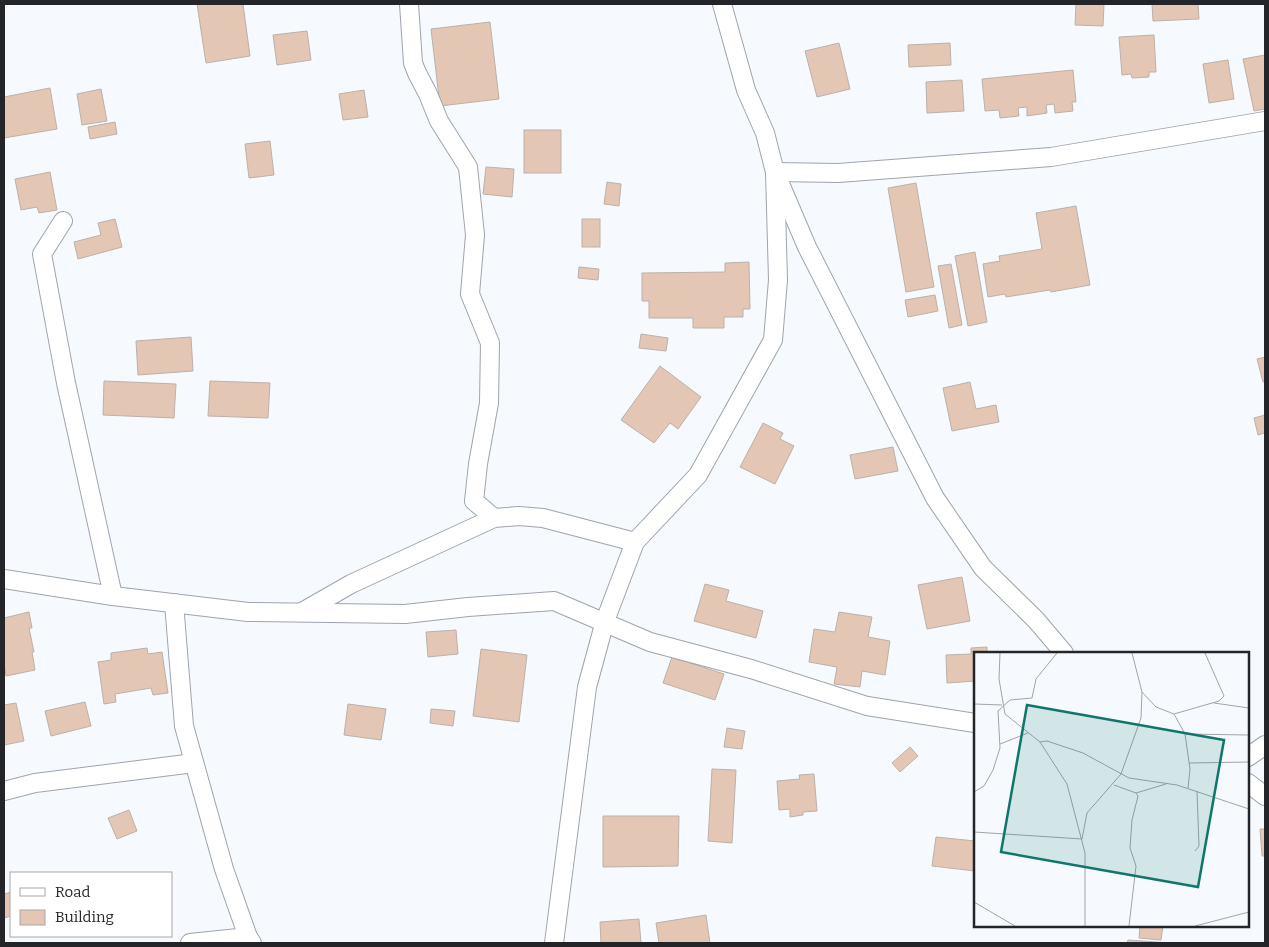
<svg xmlns="http://www.w3.org/2000/svg" width="1269" height="947" font-family="Bitter,serif">
<rect width="100%" height="100%" fill="#f6f9fd"/>
<!-- building -->
<g fill="#e3c6b3" stroke="#bcb1aa">
<polygon points="197,4 243,4 250,56 206,63"/>
<polygon points="1076,4 1104,4 1103,26 1075,25"/>
<polygon points="1152,4 1198,4 1199,19 1153,21"/>
<polygon points="490,22 499,99 440,106 431,29"/>
<polygon points="307,31 311,60 277,65 273,35"/>
<polygon points="1154,35 1156,72 1149,72 1149,77 1132,78 1131,74 1122,75 1119,37"/>
<polygon points="839,43 850,89 817,97 805,51"/>
<polygon points="950,43 951,65 909,67 908,45"/>
<polygon points="1265,55 1265,109 1254,111 1243,59"/>
<polygon points="1228,60 1234,99 1209,103 1203,64"/>
<polygon points="1073,70 1076,102 1072,102 1073,111 1055,113 1054,104 1046,105 1047,113 1027,116 1027,107 1018,108 1019,116 1000,118 999,110 985,111 982,79"/>
<polygon points="962,80 964,111 927,113 926,82"/>
<polygon points="50,88 57,129 4,138 4,97"/>
<polygon points="101,89 107,121 82,125 77,94"/>
<polygon points="364,90 368,117 343,120 339,94"/>
<polygon points="115,122 117,134 90,139 88,127"/>
<rect x="524" y="130" width="37" height="43"/>
<polygon points="270,141 274,175 249,178 245,144"/>
<polygon points="486,167 514,169 512,197 483,194"/>
<polygon points="50,172 57,210 39,213 37,207 21,210 15,179"/>
<polygon points="607,182 621,184 619,206 604,204"/>
<polygon points="916,183 934,287 906,292 888,188"/>
<polygon points="1076,206 1090,285 1051,292 1050,290 1006,297 1005,294 988,297 983,264 1000,261 999,256 1042,249 1036,213"/>
<polygon points="115,219 122,247 78,259 74,242 101,235 98,223"/>
<rect x="582" y="219" width="18" height="28"/>
<polygon points="975,252 987,322 968,326 955,256"/>
<polygon points="749,262 750,309 743,309 743,317 724,317 724,328 693,328 693,318 649,318 649,301 642,301 642,273 725,272 725,263"/>
<polygon points="951,264 962,325 949,328 938,266"/>
<polygon points="579,267 599,269 598,280 578,278"/>
<polygon points="935,295 938,311 908,317 905,300"/>
<polygon points="641,334 668,338 666,351 639,348"/>
<polygon points="191,337 193,371 138,375 136,341"/>
<polygon points="1265,357 1265,381 1263,382 1257,359"/>
<polygon points="660,366 701,397 678,429 670,423 654,443 621,420"/>
<polygon points="104,381 176,384 174,418 103,415"/>
<polygon points="210,381 270,383 268,418 208,416"/>
<polygon points="970,382 976,409 996,405 999,422 952,431 943,388"/>
<polygon points="1265,415 1265,433 1258,435 1254,418"/>
<polygon points="763,423 783,433 780,439 794,446 775,484 740,467"/>
<polygon points="893,447 898,471 855,479 850,455"/>
<polygon points="962,577 970,621 927,629 918,585"/>
<polygon points="705,584 729,590 726,601 763,611 756,638 694,621"/>
<polygon points="29,612 32,628 29,628 34,652 32,652 35,670 6,676 4,664 4,618"/>
<polygon points="839,612 872,617 868,637 890,641 885,675 862,671 860,687 834,684 837,667 809,662 814,629 835,632"/>
<polygon points="456,630 458,654 428,657 426,632"/>
<polygon points="987,647 987,653 975,653 975,681 947,683 946,655 971,654 971,648"/>
<polygon points="147,648 148,654 162,652 168,693 153,695 151,688 115,694 116,702 104,704 98,662 111,660 111,653"/>
<polygon points="481,649 527,655 519,722 473,716"/>
<polygon points="672,657 724,674 715,700 663,683"/>
<polygon points="85,702 91,726 51,736 45,711"/>
<polygon points="16,703 24,741 4,745 4,705"/>
<polygon points="348,704 386,709 381,740 344,735"/>
<polygon points="431,709 455,711 453,726 430,723"/>
<polygon points="727,728 745,731 742,749 724,747"/>
<polygon points="910,747 918,756 900,772 892,763"/>
<polygon points="712,769 736,770 732,843 708,841"/>
<polygon points="814,774 817,811 803,812 803,815 790,817 790,809 779,810 777,781 800,779 799,775"/>
<polygon points="129,810 137,831 117,839 108,818"/>
<polygon points="603,816 679,816 678,866 603,867"/>
<polygon points="1260,829 1265,829 1265,856 1262,856"/>
<polygon points="936,837 975,841 975,871 932,866"/>
<polygon points="11,892 11,916 4,918 4,894"/>
<polygon points="706,915 710,943 659,943 656,923"/>
<polygon points="639,919 641,943 601,943 600,922"/>
<polygon points="1140,926 1163,926 1161,940 1139,938"/>
<polygon points="1128,940 1170,943 1127,943"/>
</g>
<g fill="none" stroke-linecap="round" stroke-linejoin="round">
<defs>
<g id="minor">
<polyline points="409,4 413,63 417,73 428,94 439,121 468,167 475,235 470,294 490,343 489,403 478,464 474,501 494,518"/>
<polyline points="722,4 746,90 765,133 775,172 807,247 935,498 983,568 1036,620 1064,653"/>
<polyline points="63,221 42,254 66,383 113,596"/>
<polyline points="4,579 113,596 248,612 405,614 468,607 554,601 650,642 751,669 867,706 975,723"/>
<polyline points="174,603 184,726 224,869 248,937 252,943"/>
<polyline points="302,612 351,584 494,518 519,516 543,518 635,542"/>
<polyline points="1248,757 1265,745"/>
<polyline points="1248,783 1265,796"/>
<polyline points="4,791 35,783 194,763"/>
<polyline points="190,943 248,937"/>
<polyline points="554,943 587,687 605,621 635,542 698,475 773,340 778,280 775,172 838,173 1051,157 1265,121"/>
</g>
</defs>
<!-- minor casing -->
<use href="#minor" stroke="#9ea4ae" stroke-width="20"/>
<!-- minor -->
<use href="#minor" stroke="#fff" stroke-width="18"/>
</g>
<!-- overview -->
<g transform="translate(974 652)">
<rect width="275" height="275" fill="#f6f9fd"/>
<path fill="none" stroke="#a2a4a8" stroke-width="1" d="M 26,1 L 25,27 L 31,62 L 66,90 L 93,132 L 111,201 L 111,274M 168,40 L 182,55 L 200,62 L 245,49 L 250,44 L 231,1M 240,51 L 275,56M 0,52 L 28,53M 200,62 L 211,82 L 216,117 L 214,136M 211,82 L 275,83M 66,90 L 73,89 L 109,101 L 155,126 L 203,133 L 275,157M 26,92 L 54,81M 215,111 L 275,110M 140,133 L 162,141 L 192,132M 0,140 L 10,134 L 19,118 L 26,96 L 24,59 L 36,48 L 58,46 L 62,27 L 83,1M 0,180 L 108,187 L 113,161 L 147,122 L 167,66 L 168,40 L 158,1M 221,199 L 225,194 L 223,139M 0,250 L 41,274M 155,274 L 162,214 L 156,196 L 158,168 L 164,144 L 162,141M 221,274 L 275,260"/>
<path fill="#0f766e" fill-opacity="0.15" stroke="#0f766e" stroke-width="2.5" d="M 53,53 L 250,88 L 224,235 L 27,200 Z"/>
<rect width="275" height="275" fill="none" stroke="#232529" stroke-width="2.5"/>
</g>
<!-- border -->
<rect width="1269" height="947" fill="none" stroke="#232529" stroke-width="10"/>
<!-- legend -->
<rect x="10" y="872" width="162" height="65" fill="#ffffff" stroke="#a7a8a9"/>
<rect x="20" y="888" width="25" height="8" fill="#ffffff" stroke="#a7a8a9"/>
<text x="55" y="897" font-size="15" fill="#232529">Road</text>
<rect x="20" y="910" width="25" height="15" fill="#e3c6b3" stroke="#a7a8a9"/>
<text x="55" y="922" font-size="15" fill="#232529">Building</text>
</svg>
